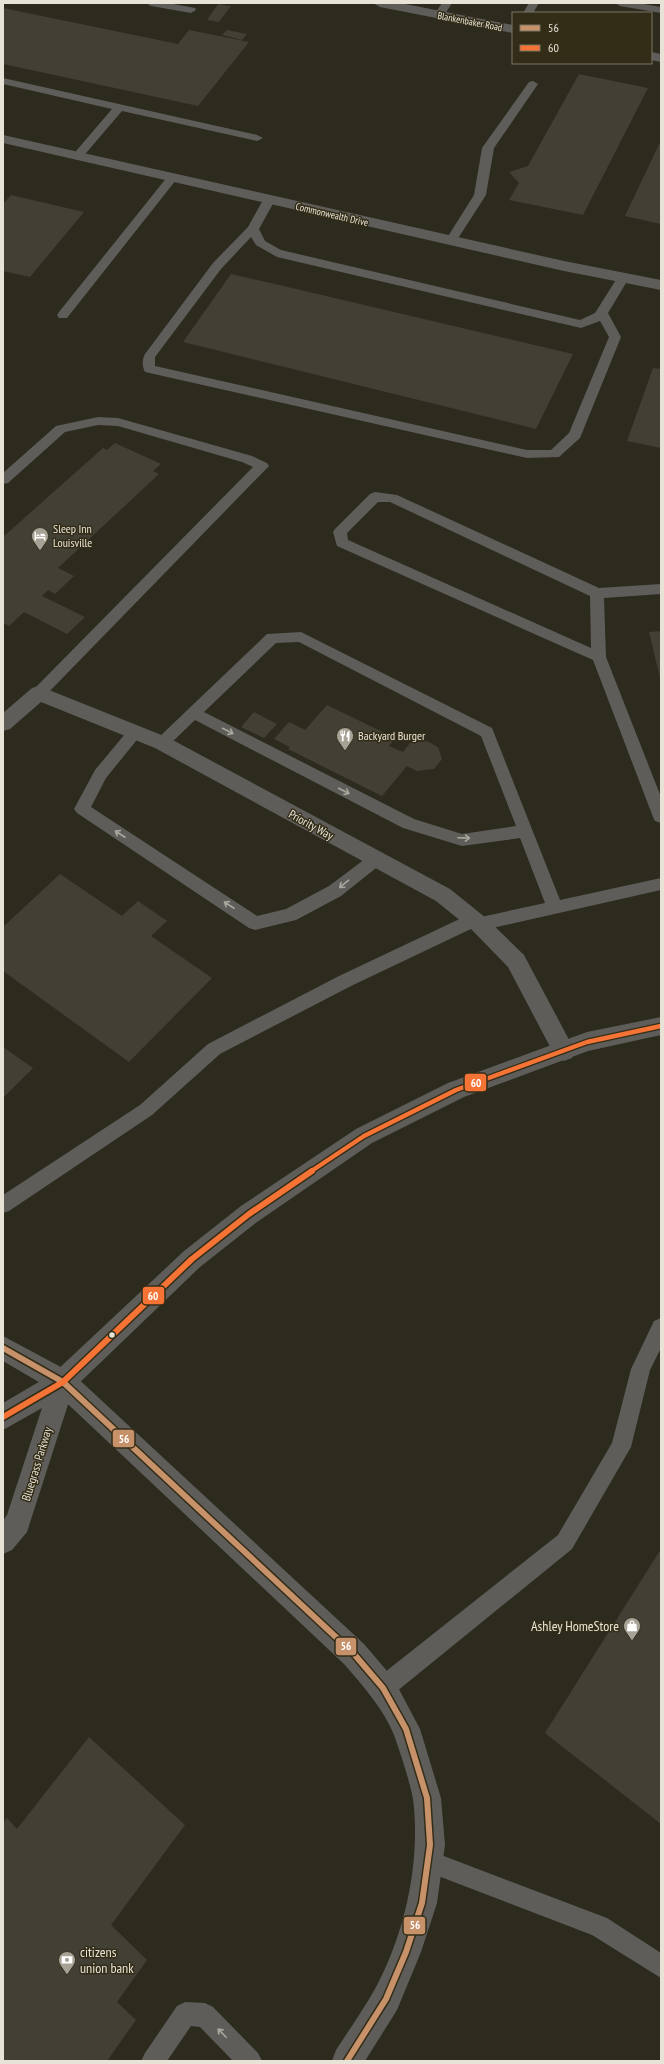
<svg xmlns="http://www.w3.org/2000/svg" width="664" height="2064" font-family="'PT Sans Narrow',sans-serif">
<rect width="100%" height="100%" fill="#2d2a1e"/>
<!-- building -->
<g fill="#423f35">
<polygon points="218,4 231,6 219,22 207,20"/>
<polygon points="3,8 178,44 189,30 249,42 198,106 3,64"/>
<polygon points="227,30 247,34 242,40 222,35"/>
<polygon points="579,74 648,88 583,215 509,200 519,183 509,172 528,166"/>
<polygon points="661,140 661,224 625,216"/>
<polygon points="11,195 84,212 30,277 3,271 3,204"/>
<polygon points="231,274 275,284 573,354 536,429 183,342"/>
<polygon points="653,368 661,369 661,448 627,441"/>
<polygon points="115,443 161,464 153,471 159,474 58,568 74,576 55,594 48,590 42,596 85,617 67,634 24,612 9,626 3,623 3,537 103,448 107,450"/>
<polygon points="661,631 661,678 660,678 649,632"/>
<polygon points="327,705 395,738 389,746 403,752 410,743 427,741 438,747 442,759 434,769 417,771 407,766 382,796 288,749 290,747 274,739 289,722 305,730"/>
<polygon points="254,712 277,724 264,738 241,727"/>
<polygon points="60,874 122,916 138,901 167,921 151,936 212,978 129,1062 3,971 3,927"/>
<polygon points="3,1047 33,1068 3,1098"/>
<polygon points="661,1549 661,1824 545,1733"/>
<polygon points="89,1737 185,1825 111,1925 147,1960 117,2002 136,2020 107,2061 3,2061 3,1823 7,1818 17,1829"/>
</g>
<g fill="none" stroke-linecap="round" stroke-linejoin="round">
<!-- service -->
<g fill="#5f5d59" fill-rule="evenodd">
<polygon points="146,3 168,3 195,8 196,10 191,13 151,6"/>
<polygon points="442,3 452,3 443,17 435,17 434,15"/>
<polygon points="529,3 539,3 533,13 523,13"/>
<polygon points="615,3 638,3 661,7 661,13 620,6"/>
<polygon points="3,78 257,135 263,138 257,141 122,111 81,159 77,160 71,157 112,109 3,84"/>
<polygon points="533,81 538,84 494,148 486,195 455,243 447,243 445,241 474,195 482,148 529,82"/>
<polygon points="172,175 178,178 176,180 67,318 59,318 57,315 59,312 168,176"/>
<path d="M 269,197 L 275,200 L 259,229 L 265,241 L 281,250 L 580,320 L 595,313 L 619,275 L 627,275 L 629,278 L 608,313 L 621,337 L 580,438 L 559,457 L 527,458 L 145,372 C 142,367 142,359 145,354 L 213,263 L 248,227 L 263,200 ZM 251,237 L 256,245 L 277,257 L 581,328 L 600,321 L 609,337 L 569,433 L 551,450 L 527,450 L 155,366 L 155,357 L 221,269 Z"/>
<polygon points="98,417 118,418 252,456 267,463 269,466 44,697 39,698 34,697 32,693 34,689 253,467 242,462 118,426 98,425 65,432 8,483 3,484 3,473 56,426"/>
<path d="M 375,492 L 397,495 L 599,588 L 661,584 L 661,594 L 604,598 L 606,657 L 661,797 L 661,823 L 655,821 L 653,817 L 593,660 L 337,546 L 333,532 L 335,529 L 370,494 ZM 378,502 L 390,502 L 590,596 L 591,648 L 348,540 L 347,533 Z"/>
<path d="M 301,632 L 492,728 L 560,900 L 661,878 L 661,890 L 479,931 L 473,928 L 351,986 L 220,1054 L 152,1115 L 9,1211 L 3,1213 L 3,1195 L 140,1105 L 208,1044 L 339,976 L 468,915 L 474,913 L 481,917 L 545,903 L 520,838 L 462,846 L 403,828 L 195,720 L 167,747 L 162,749 L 157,747 L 154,743 L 157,739 L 267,634 ZM 299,642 L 481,736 L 516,826 L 462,834 L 414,819 L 204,712 L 276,643 Z"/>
<polygon points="135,726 140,728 142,732 140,736 106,778 91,807 257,916 286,909 329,886 369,856 375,854 381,856 383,860 381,864 341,896 296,920 255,930 249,928 77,813 74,809 95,770 130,728"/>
<polygon points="661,1318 661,1348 650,1370 631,1447 572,1549 391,1696 383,1699 375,1696 372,1688 375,1680 558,1535 612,1443 631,1369 654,1321"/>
<polygon points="428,1850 607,1918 661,1953 661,1978 592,1935 420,1869 417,1861 420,1853"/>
<polygon points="185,2002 205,2003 213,2007 258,2053 262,2061 233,2061 200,2027 191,2026 167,2061 141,2061 145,2053 177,2006"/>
</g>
<!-- minor -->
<g fill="#5f5d59" fill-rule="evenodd">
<polygon points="373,3 400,3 513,25 513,33 380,7"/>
<polygon points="651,52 661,54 661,62 651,60"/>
<polygon points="3,135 564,261 661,280 661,290 564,271 3,143"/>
<polygon points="39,686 169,738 450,889 486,918 524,955 575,1051 572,1058 564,1061 556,1058 508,967 472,930 436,901 155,748 41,702 10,729 3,731 3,713 32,688"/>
<path d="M 3,1336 L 72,1373 L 364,1644 L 393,1678 L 420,1729 L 441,1798 L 445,1845 L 437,1903 L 421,1952 L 397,2010 L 365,2061 L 332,2061 L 336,2050 C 349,2030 363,2010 375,1989 C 405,1934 421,1861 413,1799 C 410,1782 400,1752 394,1735 C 383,1708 363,1686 344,1664 L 54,1391 L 3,1361 Z"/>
</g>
<!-- tertiary -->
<polygon fill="#5f5d59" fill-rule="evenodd" points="661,1017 661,1035 588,1051 464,1097 372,1143 257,1222 200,1267 73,1389 27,1532 12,1550 3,1554 3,1521 7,1515 42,1408 3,1430 3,1403 54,1373 184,1251 241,1206 356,1129 448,1083 587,1032"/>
<defs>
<polyline id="bus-1" points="3,1348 63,1382 354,1654 383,1688 406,1729 427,1798 430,1845 422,1903 406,1952 386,1999 347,2061"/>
<polyline id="bus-2-far1" points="310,1172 364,1136 456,1090 587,1042 661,1026"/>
<polyline id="bus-2" points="3,1417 63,1382 192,1259 249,1214 312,1171"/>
</defs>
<!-- bus-1 casing -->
<use href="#bus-1" stroke="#332d18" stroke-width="9"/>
<!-- bus-2-far1 casing -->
<use href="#bus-2-far1" stroke="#332d18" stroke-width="7"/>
<!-- bus-2 casing -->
<use href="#bus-2" stroke="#332d18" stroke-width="9"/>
<!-- bus-1 -->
<use href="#bus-1" stroke="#c7916a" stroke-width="6"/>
<!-- bus-2-far1 -->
<use href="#bus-2-far1" stroke="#f57335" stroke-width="4.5"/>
<!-- bus-2 -->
<use href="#bus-2" stroke="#f57335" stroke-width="6"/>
</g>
<!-- one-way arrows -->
<defs><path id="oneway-shaft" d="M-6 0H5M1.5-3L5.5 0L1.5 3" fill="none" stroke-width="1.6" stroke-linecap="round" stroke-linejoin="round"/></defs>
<g stroke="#aaa79e">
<use href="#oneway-shaft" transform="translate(228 731) rotate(27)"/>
<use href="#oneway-shaft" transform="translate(344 791) rotate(27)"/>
<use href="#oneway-shaft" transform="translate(120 834) rotate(-147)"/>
<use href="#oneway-shaft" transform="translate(464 838) rotate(2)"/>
<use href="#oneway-shaft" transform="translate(344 884) rotate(141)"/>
<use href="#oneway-shaft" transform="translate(229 905) rotate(-147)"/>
<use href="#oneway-shaft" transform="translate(222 2033) rotate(-134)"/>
</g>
<!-- icons -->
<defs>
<symbol id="hotel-pin" viewBox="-11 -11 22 30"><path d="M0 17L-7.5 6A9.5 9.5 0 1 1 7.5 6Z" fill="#a6a396" stroke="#332d18"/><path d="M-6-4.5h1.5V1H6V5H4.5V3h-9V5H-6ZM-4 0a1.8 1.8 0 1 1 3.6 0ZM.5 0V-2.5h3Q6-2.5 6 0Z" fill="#fff"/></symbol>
<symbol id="restaurant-pin" viewBox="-11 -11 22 30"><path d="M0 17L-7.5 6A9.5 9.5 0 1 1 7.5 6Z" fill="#a6a396" stroke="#332d18"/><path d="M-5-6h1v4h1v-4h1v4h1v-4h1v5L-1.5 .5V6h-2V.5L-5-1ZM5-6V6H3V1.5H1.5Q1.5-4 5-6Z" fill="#fff"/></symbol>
<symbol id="shop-pin" viewBox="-11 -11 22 30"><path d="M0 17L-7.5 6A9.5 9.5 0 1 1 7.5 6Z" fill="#a6a396" stroke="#332d18"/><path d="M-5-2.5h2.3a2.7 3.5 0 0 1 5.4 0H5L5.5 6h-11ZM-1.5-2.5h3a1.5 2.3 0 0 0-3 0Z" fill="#fff"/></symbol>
<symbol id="bank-pin" viewBox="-11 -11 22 30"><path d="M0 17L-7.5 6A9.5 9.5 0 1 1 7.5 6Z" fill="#a6a396" stroke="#332d18"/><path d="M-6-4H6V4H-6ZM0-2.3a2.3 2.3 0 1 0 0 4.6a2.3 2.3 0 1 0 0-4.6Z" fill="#fff"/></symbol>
</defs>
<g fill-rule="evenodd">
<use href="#hotel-pin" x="30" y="526" width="20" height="27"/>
<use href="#restaurant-pin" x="335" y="726" width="20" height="27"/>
<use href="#shop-pin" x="622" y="1616" width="20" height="27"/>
<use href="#bank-pin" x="57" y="1950" width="20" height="27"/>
</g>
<!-- markers -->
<circle fill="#e7e4d7" stroke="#332d18" stroke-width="1.5" cx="112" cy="1335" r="3.5"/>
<g text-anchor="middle" stroke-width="3" stroke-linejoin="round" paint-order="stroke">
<!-- far-street labels -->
<g font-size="10" fill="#e7e4d7" stroke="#332d18">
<text transform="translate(470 21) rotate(11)" y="4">Blankenbaker Road</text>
<text transform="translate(332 214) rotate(13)" y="4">Commonwealth Drive</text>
</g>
<!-- poi labels -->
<g font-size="12" fill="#e7e4d7" stroke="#332d18" text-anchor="start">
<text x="53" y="533">Sleep Inn<tspan x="53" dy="14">Louisville</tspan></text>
<text x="358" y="740">Backyard Burger</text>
</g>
<!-- street labels -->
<g font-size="12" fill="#e7e4d7" stroke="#332d18">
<text transform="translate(311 825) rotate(29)" y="4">Priority Way</text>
<text transform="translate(37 1464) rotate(-73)" y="4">Bluegrass Parkway</text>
</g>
<!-- near-poi labels -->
<g font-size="14" fill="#e7e4d7" stroke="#332d18" text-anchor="end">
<text x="619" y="1631">Ashley HomeStore</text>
<text x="80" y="1957" text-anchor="start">citizens<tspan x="80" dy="16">union bank</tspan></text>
</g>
</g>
<g stroke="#332d18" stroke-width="1.5">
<rect x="464" y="1073" width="23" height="19" rx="4" fill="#f57335"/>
<rect x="142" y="1286" width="23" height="19" rx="4" fill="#f57335"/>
<rect x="112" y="1429" width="23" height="19" rx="4" fill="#c7916a"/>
<rect x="335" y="1637" width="22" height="19" rx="4" fill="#c7916a"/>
<rect x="403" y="1916" width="23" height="19" rx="4" fill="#c7916a"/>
</g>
<g font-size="11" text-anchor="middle" font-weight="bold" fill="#fff">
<text x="476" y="1087">60</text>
<text x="153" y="1300">60</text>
<text x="124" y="1443">56</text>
<text x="346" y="1650">56</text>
<text x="415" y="1929">56</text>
</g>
<!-- border -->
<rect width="664" height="2064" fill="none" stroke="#e7e4d7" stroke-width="8"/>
<!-- legend -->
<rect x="512" y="12" width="140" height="52" fill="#332d18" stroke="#7b7664"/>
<rect x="520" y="25" width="20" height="6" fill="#c7916a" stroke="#7b7664"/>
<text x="548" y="32" font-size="12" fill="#e7e4d7">56</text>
<rect x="520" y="45" width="20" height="6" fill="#f57335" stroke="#7b7664"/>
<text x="548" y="52" font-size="12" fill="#e7e4d7">60</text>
</svg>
